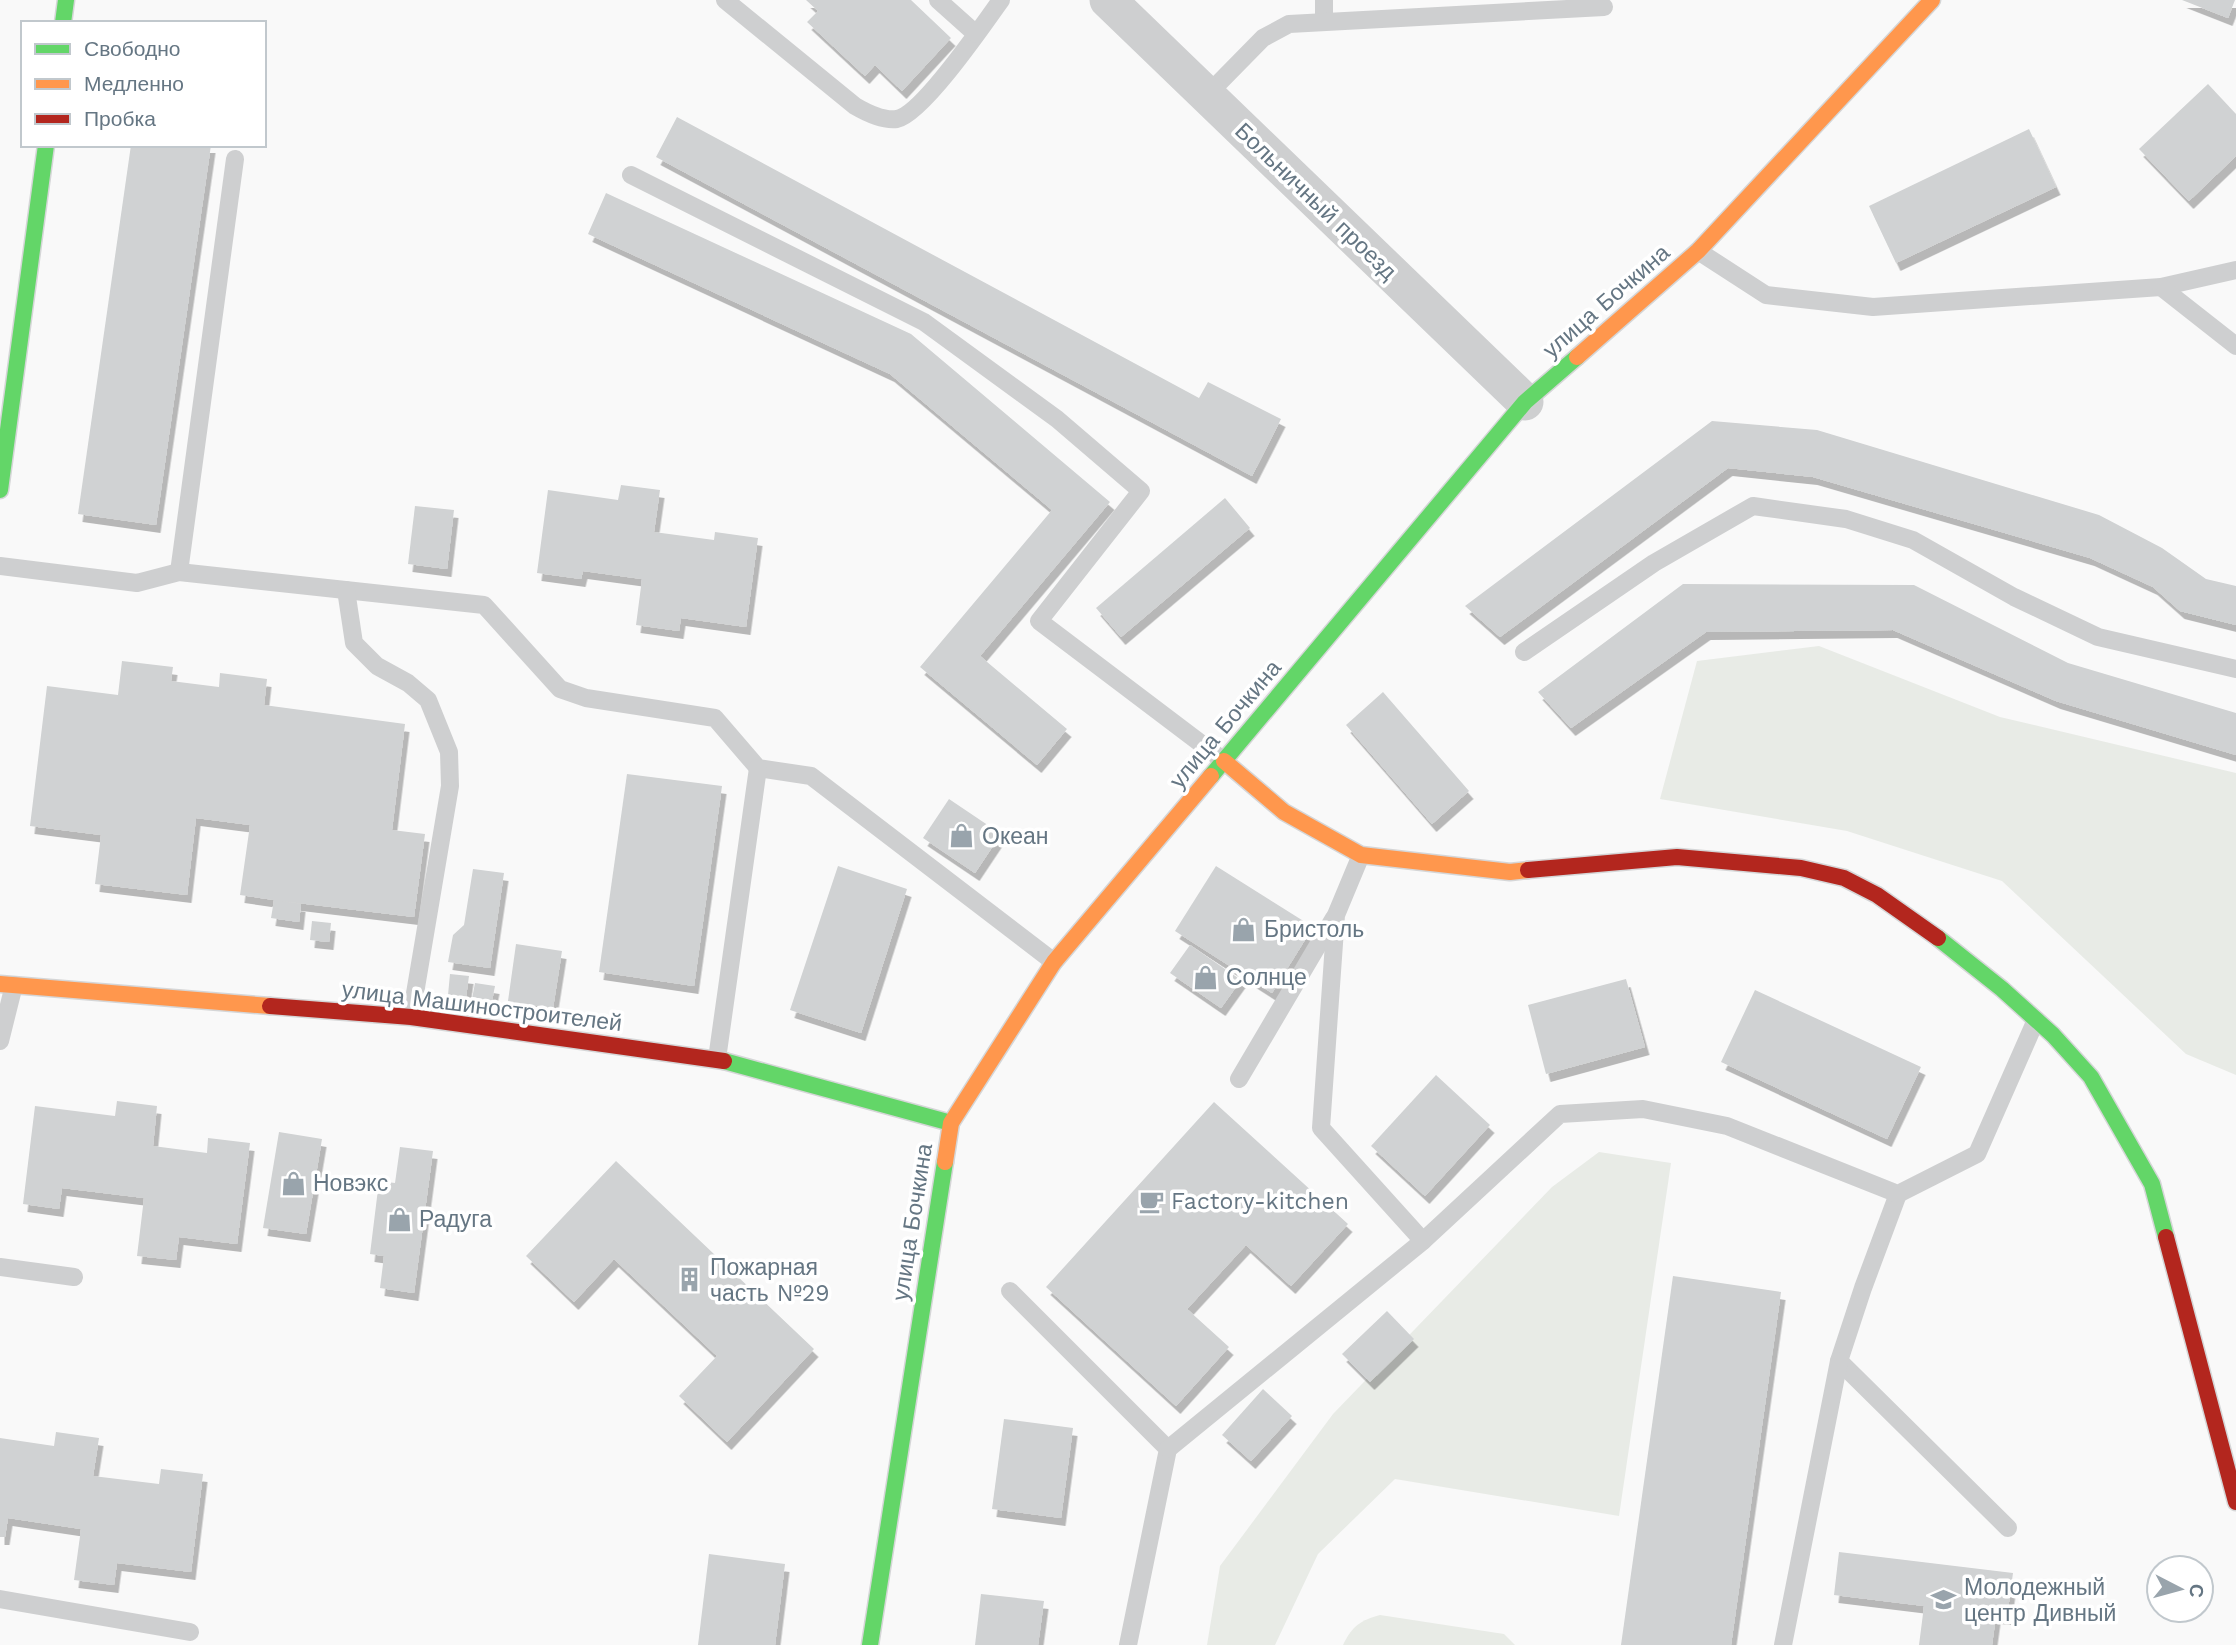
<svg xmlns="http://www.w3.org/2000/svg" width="2236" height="1645" font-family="'Work Sans',sans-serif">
<defs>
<filter id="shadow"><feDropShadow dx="4.5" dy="8" stdDeviation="0" flood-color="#0004"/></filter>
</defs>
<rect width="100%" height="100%" fill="#f9f9f9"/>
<!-- green -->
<g fill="#e8ebe6">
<polygon points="1819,646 2000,717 2236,773 2236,1075 2186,1054 2002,881 1847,831 1660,799 1697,661"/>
<polygon points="1599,1152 1671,1163 1619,1516 1395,1479 1318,1554 1275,1645 1207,1645 1220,1566 1333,1414 1552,1187"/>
<path d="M 1380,1615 L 1504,1634 L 1515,1645 L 1343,1645 C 1352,1626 1361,1620 1380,1615 Z"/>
</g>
<!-- building -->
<g fill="#d0d2d3" filter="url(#shadow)">
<polygon points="806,0 911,0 951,38 902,91 875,65 865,76 807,22 818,11"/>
<polygon points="2182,0 2235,0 2228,18"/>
<polygon points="2208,84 2236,114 2236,156 2189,201 2139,149"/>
<polygon points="677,117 1199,398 1208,382 1281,419 1252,476 656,157"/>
<polygon points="2029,129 2056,187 1896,263 1869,206"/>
<polygon points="131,145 211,145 156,525 78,514"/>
<polygon points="606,193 911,334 1110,502 980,656 1067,729 1037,765 920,667 1052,510 890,374 588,234"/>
<polygon points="1712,421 1817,430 2099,515 2162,548 2206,579 2236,586 2236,625 2180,611 2153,587 2090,558 1813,477 1728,468 1500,637 1465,606"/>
<polygon points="621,485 660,490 654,532 714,540 715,532 758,538 746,627 681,618 679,631 636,625 642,579 583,571 581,579 537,573 548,490 618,500"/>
<polygon points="1225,498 1250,528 1121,637 1096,608"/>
<polygon points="415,506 454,510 447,569 408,564"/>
<polygon points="1683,584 1914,585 2068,663 2236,713 2236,755 2056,701 1893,630 1706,632 1571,728 1538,692"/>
<polygon points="122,661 173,667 171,681 219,687 220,673 267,679 264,705 405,724 392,830 425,834 414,917 281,901 301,904 299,922 271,918 274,900 240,895 250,825 196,818 187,895 95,884 101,835 30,826 47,686 118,695"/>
<polygon points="1383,692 1469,791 1432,824 1346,725"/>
<polygon points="627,774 722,786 694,986 599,972"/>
<polygon points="949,799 1001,834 975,873 923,838"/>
<polygon points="838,866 907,889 861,1033 790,1010"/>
<polygon points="1216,866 1313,927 1272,993 1175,931"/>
<polygon points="473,869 504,873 490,968 448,962 453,935 464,925"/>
<polygon points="312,921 331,923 329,942 310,940"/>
<polygon points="516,944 562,951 553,1008 508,1001"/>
<polygon points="1190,945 1241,980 1221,1008 1170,973"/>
<polygon points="450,974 469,976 466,997 448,995"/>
<polygon points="1626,979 1645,1047 1546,1074 1528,1005"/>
<polygon points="475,983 495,986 492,1001 472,999"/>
<polygon points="1755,990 1921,1067 1887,1139 1721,1062"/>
<polygon points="1436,1075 1490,1125 1425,1196 1371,1146"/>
<polygon points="117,1101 157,1106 153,1146 207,1153 208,1138 250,1143 237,1244 179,1237 176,1260 137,1256 144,1198 62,1188 59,1209 23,1204 35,1106 115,1116"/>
<polygon points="1214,1102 1348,1224 1291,1286 1246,1245 1187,1309 1229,1347 1176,1406 1046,1287"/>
<polygon points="279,1132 322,1139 306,1234 263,1228"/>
<polygon points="400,1147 433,1151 414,1293 380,1288 384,1256 370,1254 379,1181 395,1183"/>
<polygon points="616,1161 814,1349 727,1442 679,1396 717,1356 614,1259 574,1302 526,1256"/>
<polygon points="1673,1276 1781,1292 1731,1645 1621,1645"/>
<polygon points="1387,1311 1414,1339 1370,1382 1342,1354"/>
<polygon points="1263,1389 1292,1416 1251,1461 1222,1435"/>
<polygon points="1004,1419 1073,1428 1061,1518 992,1509"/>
<polygon points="56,1432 99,1438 93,1476 159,1484 161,1469 203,1474 191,1572 117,1563 114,1585 74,1580 81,1529 8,1518 5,1537 0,1537 0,1438 54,1446"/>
<polygon points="1839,1552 2013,1573 2007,1617 1996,1616 1992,1645 1919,1645 1924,1606 1834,1595"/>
<polygon points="709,1554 785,1564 775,1645 698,1645"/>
<polygon points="981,1594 1044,1601 1038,1645 975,1645"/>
</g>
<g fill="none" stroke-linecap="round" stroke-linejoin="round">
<defs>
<g id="fast">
<polyline points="63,23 66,0"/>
<polyline points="0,490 46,145"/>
<polyline points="1211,776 1525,402 1577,357"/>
<polyline points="1938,938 2002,989 2053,1035 2091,1077 2152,1184 2166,1237"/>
<polyline points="724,1061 951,1123"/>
<polyline points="870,1645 945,1162"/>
</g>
<g id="slow">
<polyline points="1577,357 1698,251 1932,0"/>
<polyline points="1224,761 1284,812 1361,855 1510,872 1528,870"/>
<polyline points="0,984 270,1006"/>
<polyline points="945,1162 951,1123 1054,962 1211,776"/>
</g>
<g id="jam">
<polyline points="1528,870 1677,857 1801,868 1844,878 1877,895 1938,938"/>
<polyline points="270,1006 411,1017 724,1061"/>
<polyline points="2166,1237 2236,1502"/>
</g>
</defs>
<!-- fast casing -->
<use href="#fast" stroke="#d5d6d7" stroke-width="19"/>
<!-- slow casing -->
<use href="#slow" stroke="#d5d6d7" stroke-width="19"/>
<!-- jam casing -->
<use href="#jam" stroke="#d5d6d7" stroke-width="19"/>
<!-- lane -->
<g stroke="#cecfd0" stroke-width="18">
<path d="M 725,0 L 855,106 C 867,113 883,121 897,119 C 922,114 984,24 1001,0"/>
<polyline points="938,0 976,34"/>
<polyline points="1324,0 1324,22"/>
<polyline points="1207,95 1263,38 1289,24 1604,7"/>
<polyline points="631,175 924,322 1057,419 1141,491 1039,621 1224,761"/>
<polyline points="1698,251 1766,295 1873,307 2161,287 2236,270"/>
<polyline points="2161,287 2236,346"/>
<polyline points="0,566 137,583 179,572 484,605 560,689 586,698 715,718 758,768 811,776 1054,962"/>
<polyline points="179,572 235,159"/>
<polyline points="346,590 354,643 377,666 408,683 428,700 449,752 450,786 411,1017"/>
<polyline points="1524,652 1654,563 1753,506 1846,519 1913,540 2014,597 2098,637 2236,669"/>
<polyline points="0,1041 14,985"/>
<polyline points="717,1059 758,768"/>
<polyline points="1239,1079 1334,918"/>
<polyline points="1898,1194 1863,1288 1839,1361 2008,1528"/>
<polyline points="1423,1241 1560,1114 1643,1109 1727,1126 1898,1194 1977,1154 2036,1020"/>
<polyline points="0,1267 74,1277"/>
<polyline points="1010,1291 1168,1449 1128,1645"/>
<polyline points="1168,1449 1423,1241 1321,1128 1336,915 1361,855"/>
<polyline points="0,1599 190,1632"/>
<polyline points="1783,1645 1839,1361"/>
</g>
<!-- street -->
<polyline stroke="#cecfd0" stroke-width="37" points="1108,0 1525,402"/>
<!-- fast -->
<use href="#fast" stroke="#63d668" stroke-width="16"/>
<!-- slow -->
<use href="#slow" stroke="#ff974d" stroke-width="16"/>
<!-- jam -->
<use href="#jam" stroke="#b3261e" stroke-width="16"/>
</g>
<!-- icons -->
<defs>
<symbol id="shop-bare" viewBox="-9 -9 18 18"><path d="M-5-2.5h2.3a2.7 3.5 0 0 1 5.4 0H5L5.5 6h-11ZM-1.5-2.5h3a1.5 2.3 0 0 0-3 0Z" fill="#99a4ac" stroke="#fff" stroke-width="2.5" paint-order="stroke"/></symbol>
<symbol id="cafe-bare" viewBox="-9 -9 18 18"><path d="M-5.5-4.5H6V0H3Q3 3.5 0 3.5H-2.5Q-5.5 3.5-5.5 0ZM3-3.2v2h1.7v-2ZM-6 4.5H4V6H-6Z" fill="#99a4ac" stroke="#fff" stroke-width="2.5" paint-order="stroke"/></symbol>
<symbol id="building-bare" viewBox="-9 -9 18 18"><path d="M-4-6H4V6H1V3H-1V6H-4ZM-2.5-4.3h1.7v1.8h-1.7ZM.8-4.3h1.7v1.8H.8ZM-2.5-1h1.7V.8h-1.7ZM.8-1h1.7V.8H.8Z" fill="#99a4ac" stroke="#fff" stroke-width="2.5" paint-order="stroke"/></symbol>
<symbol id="school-bare" viewBox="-9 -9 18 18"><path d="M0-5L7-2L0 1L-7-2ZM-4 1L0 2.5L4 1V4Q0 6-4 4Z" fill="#99a4ac" stroke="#fff" stroke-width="2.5" paint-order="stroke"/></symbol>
</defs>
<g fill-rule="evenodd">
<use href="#shop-bare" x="944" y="818" width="35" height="35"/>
<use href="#shop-bare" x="1226" y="912" width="35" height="35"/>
<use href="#shop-bare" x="1188" y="960" width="35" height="35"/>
<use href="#shop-bare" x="276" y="1166" width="35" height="35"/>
<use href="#cafe-bare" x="1134" y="1184" width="35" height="35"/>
<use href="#shop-bare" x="382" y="1202" width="35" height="35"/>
<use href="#building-bare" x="672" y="1262" width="35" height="35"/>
<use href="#school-bare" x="1926" y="1582" width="35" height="35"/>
</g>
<g text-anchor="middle" stroke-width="7" stroke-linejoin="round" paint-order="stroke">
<!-- street labels -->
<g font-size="23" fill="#657683" stroke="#fff">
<text transform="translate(1316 201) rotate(44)" y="8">Больничный проезд</text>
<text transform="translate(1606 301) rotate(-41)" y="8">улица Бочкина</text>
<text transform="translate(1225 724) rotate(-50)" y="8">улица Бочкина</text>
<text transform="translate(482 1006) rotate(7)" y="8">улица Машиностроителей</text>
<text transform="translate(912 1222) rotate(-81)" y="8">улица Бочкина</text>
</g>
<!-- poi labels -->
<g font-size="23" fill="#657683" stroke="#fff" text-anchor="start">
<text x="982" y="844">Океан</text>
<text x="1264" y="937">Бристоль</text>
<text x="1226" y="985">Солнце</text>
<text x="313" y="1191">Новэкс</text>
<text x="1171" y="1209">Factory-kitchen</text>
<text x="419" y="1227">Радуга</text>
<text x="710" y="1275">Пожарная<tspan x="710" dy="26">часть №29</tspan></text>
<text x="1964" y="1595">Молодежный<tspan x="1964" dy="26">центр Дивный</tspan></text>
</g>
</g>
<!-- legend -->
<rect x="21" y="21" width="245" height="126" fill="#ffffff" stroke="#c1c8cd" stroke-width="2"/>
<rect x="35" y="44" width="35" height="10" fill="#63d668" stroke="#c1c8cd" stroke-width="2"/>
<text x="84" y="56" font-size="21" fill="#657683">Свободно</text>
<rect x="35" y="79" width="35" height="10" fill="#ff974d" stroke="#c1c8cd" stroke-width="2"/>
<text x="84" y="91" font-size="21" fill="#657683">Медленно</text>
<rect x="35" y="114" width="35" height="10" fill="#b3261e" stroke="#c1c8cd" stroke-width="2"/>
<text x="84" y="126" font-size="21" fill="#657683">Пробка</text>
<!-- north arrow -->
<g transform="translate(2180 1589) rotate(96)"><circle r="33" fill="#ffffff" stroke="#c1c8cd" stroke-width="2"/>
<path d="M0-5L12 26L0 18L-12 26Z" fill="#99a4ac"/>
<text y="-10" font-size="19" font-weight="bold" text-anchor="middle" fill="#657683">С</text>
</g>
</svg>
